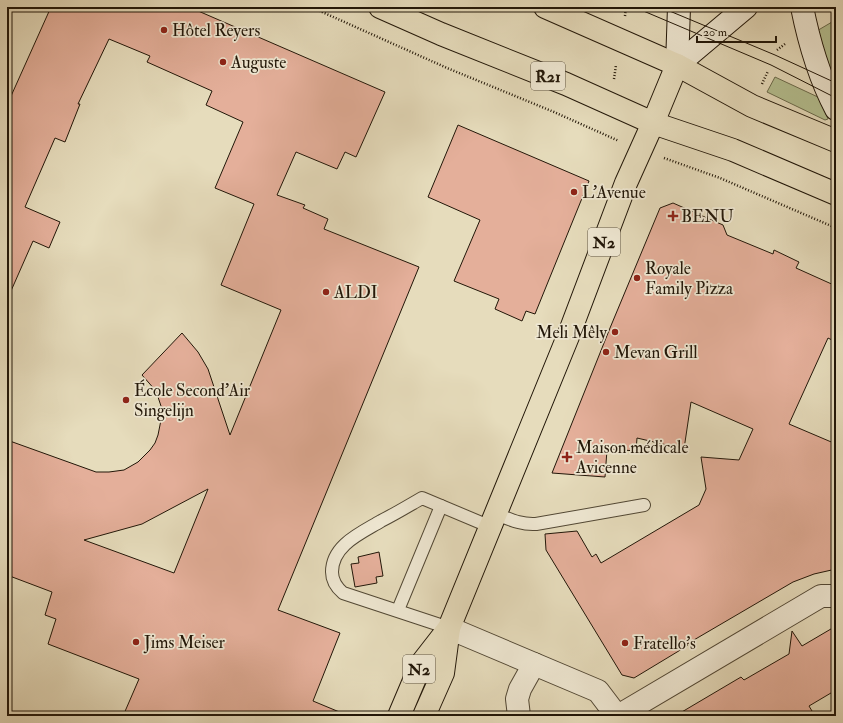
<svg xmlns="http://www.w3.org/2000/svg" width="843" height="723" font-family="'IM FELL Double Pica',serif">
<rect width="100%" height="100%" fill="#e6dcbc"/>
<filter id="stains"><feTurbulence type="fractalNoise" baseFrequency=".005" numOctaves="4"/><feColorMatrix values="0 0 0 0 .2 0 0 0 0 .09 0 0 0 0 .02 0 0 0 .5 -.17"/></filter>
<radialGradient id="worn" r=".72"><stop offset=".6" stop-color="#630" stop-opacity="0"/><stop offset="1" stop-color="#630" stop-opacity=".3"/></radialGradient>
<!-- green -->
<g fill="#b5c091" stroke="#6b6b4c">
<polygon points="832,22 836,46 836,78 826,73 815,32"/>
<polygon points="775,77 820,98 828,119 825,120 767,92"/>
</g>
<!-- building -->
<g fill="#e4af9a" stroke="#211608" fill-rule="evenodd">
<path d="M 51,7 L 189,7 L 385,92 L 356,157 L 345,152 L 337,169 L 296,152 L 277,195 L 305,205 L 303,208 L 328,219 L 324,229 L 419,267 L 278,610 L 340,633 L 313,701 L 349,716 L 123,716 L 139,679 L 48,644 L 56,619 L 45,615 L 52,592 L 7,575 L 7,440 L 96,472 L 109,472 L 124,470 L 138,462 L 150,450 L 155,443 L 158,435 L 161,420 L 161,406 L 156,391 L 142,375 L 182,333 L 198,352 L 208,369 L 230,435 L 281,310 L 221,285 L 254,204 L 215,188 L 243,122 L 206,105 L 212,91 L 147,62 L 150,56 L 109,39 L 78,104 L 80,104 L 65,142 L 55,138 L 25,207 L 60,222 L 49,248 L 33,241 L 7,300 L 7,105 ZM 208,489 L 174,573 L 84,540 L 142,524 Z"/>
<polygon points="458,125 589,181 535,314 526,311 522,321 495,309 499,299 454,281 480,220 428,197"/>
<polygon points="673,203 723,225 727,235 773,254 774,250 799,262 796,268 836,286 836,342 828,338 789,424 836,444 836,569 814,574 793,582 687,644 687,646 634,678 622,675 546,550 545,534 577,531 592,557 596,554 601,563 699,505 706,489 701,457 739,460 753,429 691,402 684,449 637,438 636,451 610,449 610,451 607,450 605,477 552,473 610,328 660,208"/>
<polygon points="379,552 383,576 376,577 377,583 355,587 351,564 359,563 358,557"/>
<polygon points="836,626 836,690 809,706 815,716 675,716 741,677 744,680 789,654 792,631 802,646"/>
</g>
<g fill="none" stroke-linecap="round" stroke-linejoin="round">
<defs>
<g id="lane">
<path d="M 496,514 C 509,519 521,525 536,524 L 644,505"/>
<polyline points="398,610 441,506"/>
<path d="M 449,628 L 343,593 C 336,587 332,581 332,572 C 332,545 361,533 381,521 C 395,514 408,506 422,498 L 491,527"/>
</g>
<g id="street">
<polyline points="449,628 598,691 617,716"/>
<polyline points="519,716 517,699 520,689 534,664"/>
<polyline points="618,716 821,596 836,596"/>
</g>
<g id="secondary">
<path d="M 802,7 C 809,42 819,77 836,109"/>
<polyline points="677,65 746,7"/>
<polyline points="677,65 679,7"/>
</g>
<g id="primary">
<polyline points="380,7 441,34 566,84 653,123 733,150 836,194"/>
<polyline points="545,7 677,65 752,106 836,141"/>
<polyline points="399,716 421,664 449,628 569,334 626,183 653,123 677,65"/>
<polyline points="424,716 443,673 449,628"/>
</g>
</defs>
<!-- lane casing -->
<use href="#lane" stroke="#524835" stroke-width="14"/>
<!-- street casing -->
<use href="#street" stroke="#524835" stroke-width="24"/>
<!-- secondary casing -->
<use href="#secondary" stroke="#211608" stroke-width="24"/>
<!-- primary casing -->
<use href="#primary" stroke="#211608" stroke-width="24"/>
<!-- path -->
<g stroke="#211608" stroke-width="2.5" stroke-dasharray="1 2" stroke-linecap="butt">
<polyline points="311,7 447,68 554,112 619,141"/>
<polyline points="625,16 626,7"/>
<polyline points="777,50 785,44"/>
<polyline points="614,79 616,65"/>
<polyline points="762,84 768,71"/>
<polyline points="664,158 720,178 836,228"/>
</g>
<!-- lane -->
<use href="#lane" stroke="#efe8d3" stroke-width="12"/>
<!-- street -->
<use href="#street" stroke="#efe8d3" stroke-width="22"/>
<!-- secondary -->
<use href="#secondary" stroke="#efe8d3" stroke-width="22"/>
<!-- primary -->
<use href="#primary" stroke="#e6dcbc" stroke-width="22"/>
<!-- tram -->
<g stroke="#211608" stroke-width="1">
<polyline points="634,7 771,65 836,98"/>
<polyline points="660,7 775,55 836,83"/>
</g>
</g>
<!-- markers -->
<g fill="#8f2418" stroke="#efe8d3" stroke-width="1.5">
<circle cx="164" cy="30" r="4"/>
<circle cx="223" cy="62" r="4"/>
<circle cx="574" cy="192" r="4"/>
<path d="M671 210h4v4h4v4h-4v4h-4v-4h-4v-4h4z"/>
<circle cx="637" cy="278" r="4"/>
<circle cx="326" cy="292" r="4"/>
<circle cx="615" cy="332" r="4"/>
<circle cx="606" cy="352" r="4"/>
<circle cx="126" cy="400" r="4"/>
<path d="M565 451h4v4h4v4h-4v4h-4v-4h-4v-4h4z"/>
<circle cx="136" cy="642" r="4"/>
<circle cx="625" cy="643" r="4"/>
</g>
<g text-anchor="middle" stroke-width="3.5" stroke-linejoin="round" paint-order="stroke">
<!-- shield labels -->
<g fill="#efe8d3" stroke="#5f5545" stroke-width="1">
<rect x="531" y="62" width="34" height="28" rx="3"/>
<rect x="588" y="228" width="32" height="28" rx="3"/>
<rect x="403" y="655" width="32" height="28" rx="3"/>
</g>
<g font-size="16" font-weight="bold" fill="#211608">
<text x="548" y="82">R21</text>
<text x="604" y="248">N2</text>
<text x="419" y="675">N2</text>
</g>
<!-- poi labels -->
<g font-size="17" fill="#211608" stroke="#efe8d3" text-anchor="start">
<text x="172" y="36">Hôtel Reyers</text>
<text x="231" y="68">Auguste</text>
<text x="582" y="198">L'Avenue</text>
<text x="681" y="222">BENU</text>
<text x="645" y="274">Royale<tspan x="645" dy="20">Family Pizza</tspan></text>
<text x="334" y="298">ALDI</text>
<text x="607" y="338" text-anchor="end">Meli Mêly</text>
<text x="614" y="358">Mevan Grill</text>
<text x="134" y="396">École Second'Air<tspan x="134" dy="20">Singelijn</tspan></text>
<text x="576" y="453">Maison médicale<tspan x="576" dy="20">Avicenne</tspan></text>
<text x="144" y="648">Jims Meiser</text>
<text x="633" y="649">Fratello's</text>
</g>
</g>
<!-- margin -->
<rect width="843" height="723" fill="none" stroke="#e6dcbc" stroke-width="24"/>
<rect x="8" y="8" width="827" height="707" fill="none" stroke="#211608" stroke-width="2"/>
<rect x="12" y="12" width="819" height="699" fill="none" stroke="#211608"/>
<!-- scale -->
<path d="M697 36v6h79v-6" fill="none" stroke="#211608" stroke-width="2"/>
<text x="703" y="36" font-size="12" fill="#211608" stroke="#efe8d3" stroke-width="3" paint-order="stroke">20 m</text>
<rect width="100%" height="100%" filter="url(#stains)"/>
<rect width="100%" height="100%" fill="url(#worn)"/>
</svg>
